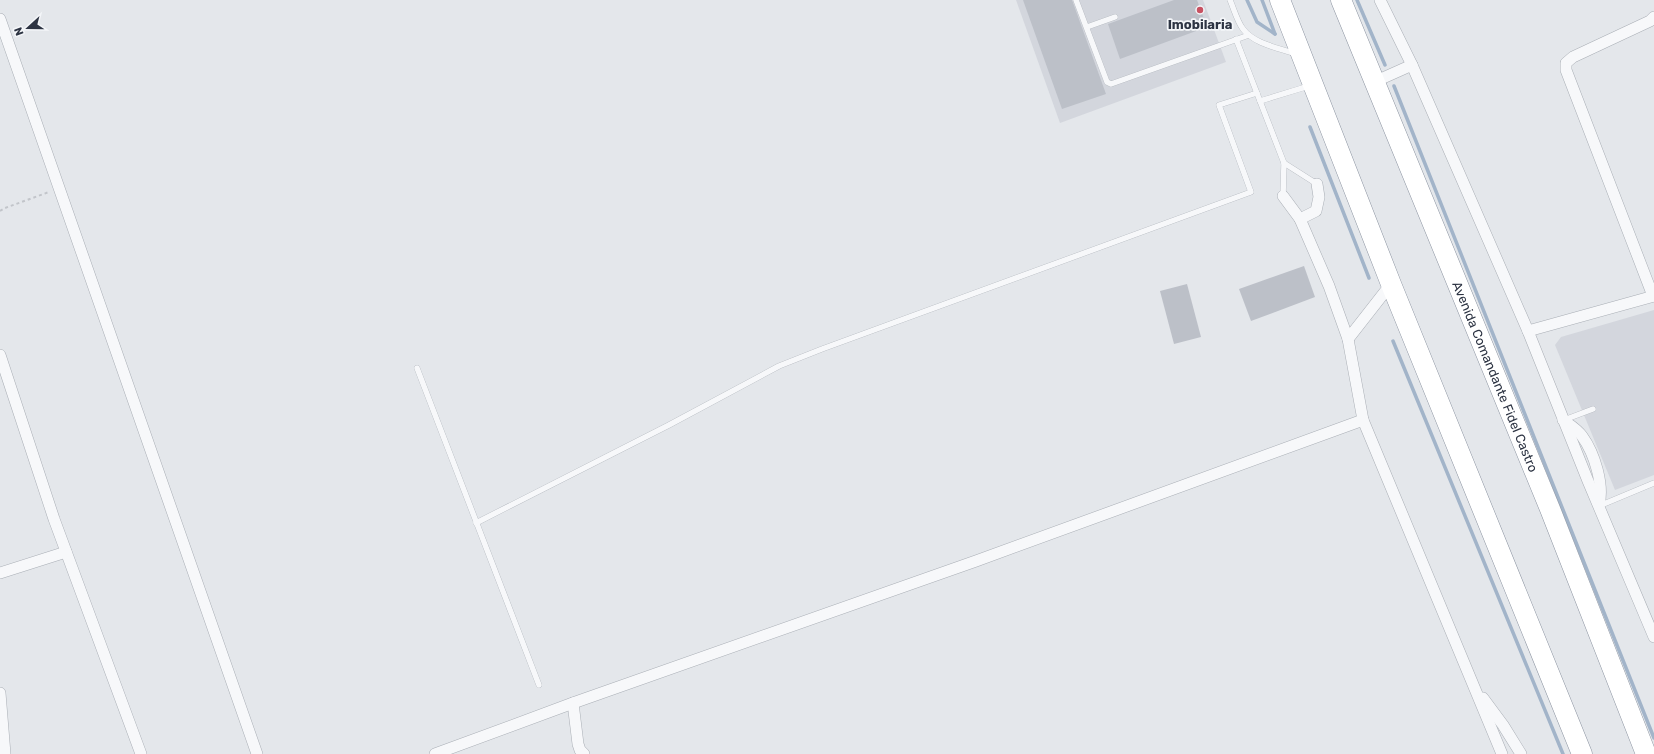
<svg xmlns="http://www.w3.org/2000/svg" width="1654" height="754" font-family="Rubik,sans-serif">
<rect width="100%" height="100%" fill="#e4e7eb"/>
<!-- built -->
<g fill="#d3d6dd">
<polygon points="1016,0 1203,0 1226,62 1060,123"/>
<polygon points="1654,310 1654,475 1615,490 1555,345 1561,337"/>
</g>
<g fill="none" stroke-linecap="round" stroke-linejoin="round">
<!-- stream -->
<g stroke="#a2b4c9" stroke-width="3.5">
<polyline points="1247,0 1257,22 1275,34"/>
<polyline points="1262,0 1275,34"/>
<polyline points="1357,0 1385,65"/>
<polyline points="1394,86 1654,738"/>
<polyline points="1310,127 1369,278"/>
<polyline points="1393,341 1563,754"/>
</g>
</g>
<!-- building -->
<g fill="#bcc0c8">
<polygon points="1023,0 1072,0 1106,94 1062,109"/>
<polygon points="1174,0 1197,0 1207,27 1120,59 1108,24"/>
<polygon points="1304,266 1315,297 1251,321 1239,289"/>
<polygon points="1187,284 1201,337 1174,344 1160,291"/>
</g>
<g fill="none" stroke-linecap="round" stroke-linejoin="round">
<defs>
<g id="lane">
<polyline points="1076,0 1107,82 1111,84 1249,35"/>
<path d="M 1230,0 C 1234,9 1237,21 1243,29 C 1254,44 1279,48 1296,54"/>
<polyline points="1087,27 1115,17"/>
<polyline points="1236,39 1284,163 1283,196"/>
<polyline points="1260,101 1309,86"/>
<polyline points="1284,163 1317,184"/>
<polyline points="417,368 539,685"/>
<polyline points="1564,420 1593,409"/>
<polyline points="1599,506 1654,483"/>
<polyline points="476,523 669,425 779,366 822,349 1251,192 1219,105 1257,93"/>
</g>
<g id="street">
<polyline points="1380,0 1412,65 1528,331 1588,481 1654,637"/>
<polyline points="0,19 257,754"/>
<polyline points="1374,82 1412,65"/>
<polyline points="1283,196 1300,219 1329,286 1348,339 1363,420 1502,754"/>
<polyline points="1300,219 1316,211 1319,197 1317,184"/>
<polyline points="1653,296 1566,70 1566,63 1573,57 1650,21 1654,17"/>
<polyline points="1528,331 1654,296"/>
<polyline points="1348,339 1391,284"/>
<polyline points="0,355 54,519 141,754"/>
<path d="M 1563,420 C 1570,425 1577,429 1582,436 C 1595,454 1604,485 1599,505"/>
<polyline points="0,573 66,552"/>
<polyline points="0,693 5,754"/>
<polyline points="1483,698 1503,725 1521,754"/>
<polyline points="573,703 578,744 580,750 584,754"/>
<polyline points="435,754 573,703 976,561 1363,420"/>
</g>
<g id="highway">
<polyline points="1280,0 1391,284 1582,754"/>
<path id="s1" d="M 1341,0 L 1550,509 L 1646,754"/>
</g>
</defs>
<!-- lane casing -->
<use href="#lane" stroke="#a9aeb5" stroke-width="6"/>
<!-- street casing -->
<use href="#street" stroke="#a9aeb5" stroke-width="12"/>
<!-- highway casing -->
<use href="#highway" stroke="#8c94a1" stroke-width="21"/>
<!-- path -->
<polyline stroke="#c2c5ca" stroke-width="2" stroke-dasharray="3 3" stroke-linecap="butt" points="0,211 5,208 49,192"/>
<!-- lane -->
<use href="#lane" stroke="#f7f8fa" stroke-width="5.5"/>
<!-- street -->
<use href="#street" stroke="#f7f8fa" stroke-width="11"/>
<!-- highway -->
<use href="#highway" stroke="#fff" stroke-width="20"/>
</g>
<!-- markers -->
<circle fill="#c85262" stroke="#f4f6f9" stroke-width="1.5" cx="1200" cy="10" r="4"/>
<g text-anchor="middle" stroke-width="3.5" stroke-linejoin="round" paint-order="stroke">
<!-- poi labels -->
<g font-size="13" font-weight="bold" fill="#2d3443" stroke="#f4f6f9">
<text x="1200" y="29">Imobilaria</text>
</g>
<!-- street labels -->
<g font-size="13" fill="#2d3443" stroke="#f4f6f9">
<text dy="5" stroke="none"><textPath href="#s1" startOffset="407">Avenida Comandante Fidel Castro</textPath></text>
</g>
</g>
<!-- north arrow -->
<g transform="translate(28 28) rotate(249)" stroke="#f4f6f9" stroke-width="3" paint-order="stroke">
<path d="M0-3L7 15L0 10L-7 15Z" fill="#2d3443"/>
<text y="-6" font-size="11" font-weight="bold" text-anchor="middle" fill="#2d3443">N</text>
</g>
</svg>
